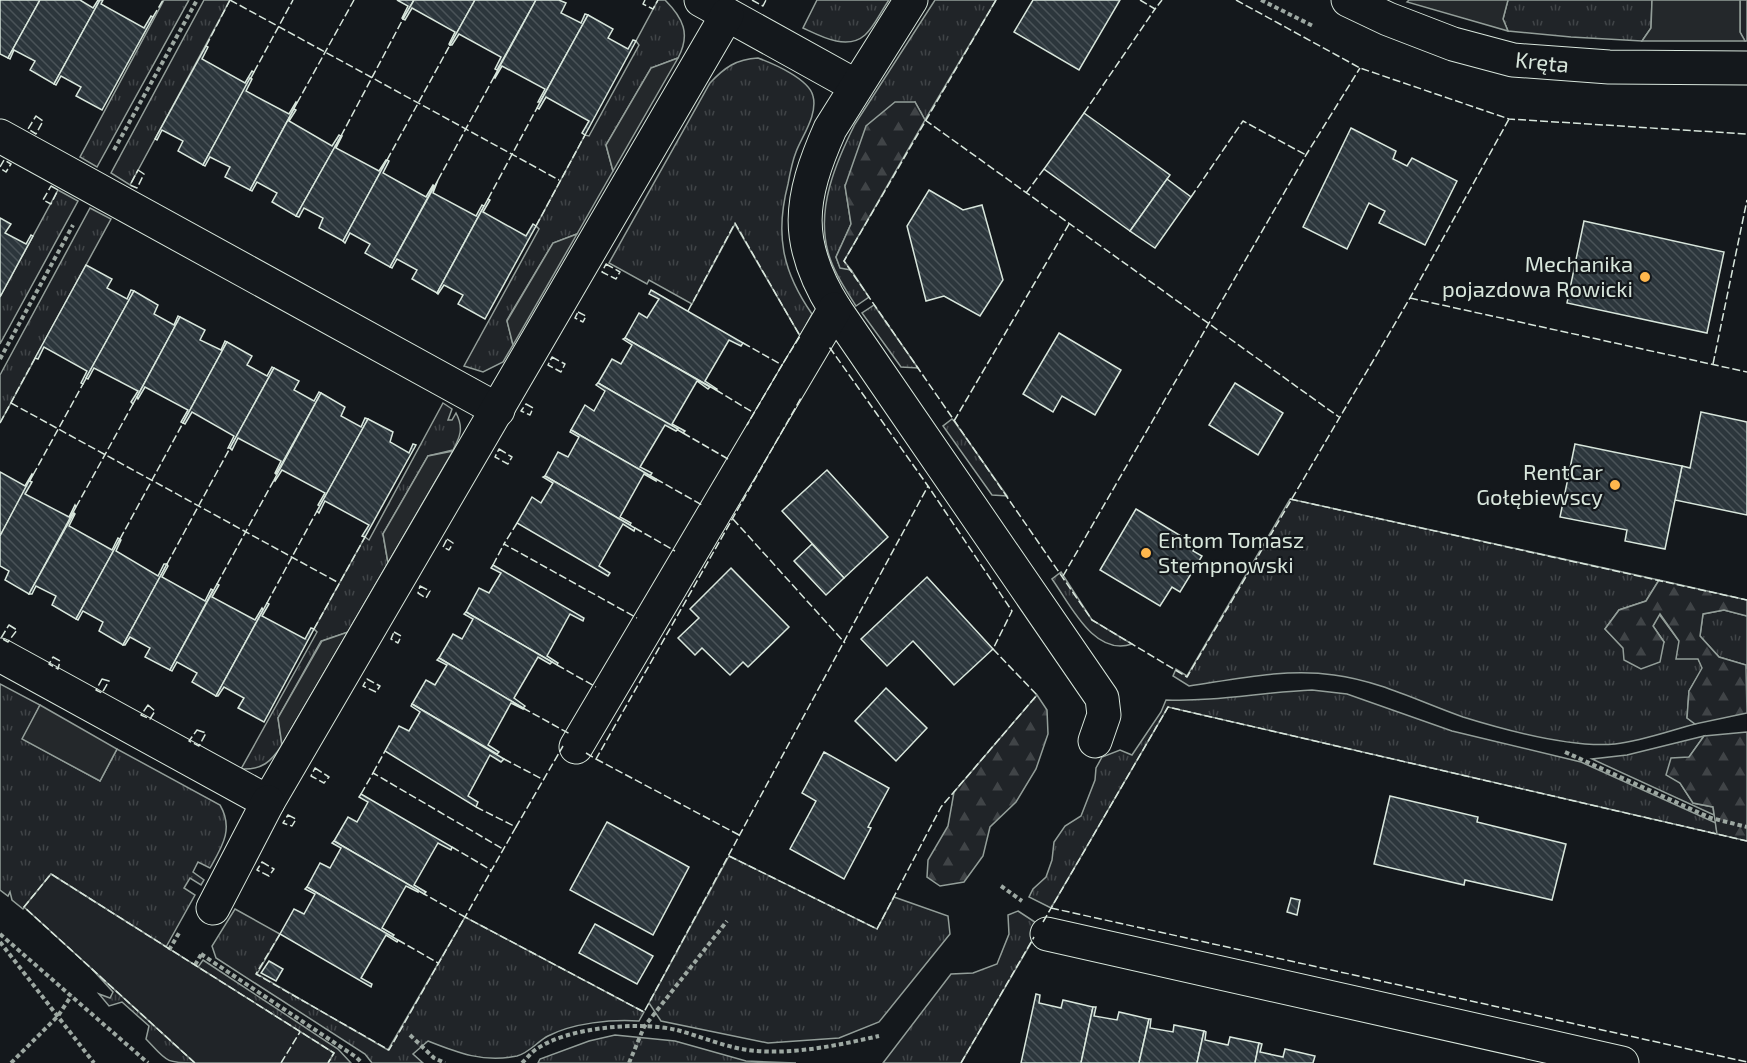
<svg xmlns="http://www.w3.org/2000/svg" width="1747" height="1063" font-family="'Exo 2',sans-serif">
<defs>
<pattern id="grass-tufts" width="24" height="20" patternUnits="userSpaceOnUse" patternTransform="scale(1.5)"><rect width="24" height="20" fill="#202428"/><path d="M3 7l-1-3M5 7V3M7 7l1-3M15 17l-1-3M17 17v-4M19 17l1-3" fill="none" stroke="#404447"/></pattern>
<pattern id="forest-firs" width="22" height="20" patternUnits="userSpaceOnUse" patternTransform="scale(1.5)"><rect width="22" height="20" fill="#202428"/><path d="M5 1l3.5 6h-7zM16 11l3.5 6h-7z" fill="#404447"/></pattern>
<pattern id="building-back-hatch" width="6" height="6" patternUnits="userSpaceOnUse" patternTransform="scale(1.5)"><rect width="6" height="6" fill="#2c363c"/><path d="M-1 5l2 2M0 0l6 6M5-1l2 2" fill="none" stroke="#4a5358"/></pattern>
</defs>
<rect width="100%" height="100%" fill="#14181c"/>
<!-- grass -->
<g fill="url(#grass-tufts)" stroke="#939e99" stroke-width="1.5">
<polygon points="164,0 189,0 97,167 80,157"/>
<polygon points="204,0 230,0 130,185 111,173"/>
<path d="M 658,0 L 665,0 C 683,18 691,34 678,58 L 651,68 L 606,145 L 613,171 L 577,234 L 553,243 L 507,320 L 513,345 L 503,362 L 483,372 L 464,366 L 539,229 L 536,226 L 585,135 L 589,136 L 639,45 L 636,41 Z"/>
<path d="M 817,0 L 889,0 C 881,11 874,27 865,35 C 847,51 820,36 803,28 Z"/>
<path d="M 935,0 L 996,0 L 925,120 L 915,102 L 845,185 L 851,224 L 836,257 L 840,267 L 851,270 L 869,297 L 856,306 C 846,290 833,271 828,252 C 816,208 836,162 855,124 Z"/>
<polygon points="1508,0 1652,0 1651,28 1642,41 1571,37 1508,31 1503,19"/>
<polygon points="1740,0 1747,0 1747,41 1745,41 1740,32"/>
<path d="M 758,58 C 774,64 809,79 813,96 C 818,115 802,136 796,152 C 792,162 790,173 788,184 C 775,234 782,271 812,314 L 800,336 L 735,224 L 692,304 L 649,280 L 647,284 L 609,263 L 710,83 C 724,68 736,59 758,58 Z"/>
<polygon points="58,190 78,201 0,344 0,297"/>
<polygon points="90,208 111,219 0,423 0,375"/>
<polygon points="874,305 918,368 901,367 862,313"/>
<path d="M 443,403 L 452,409 L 448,420 L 452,420 L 456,413 C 464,428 460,437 453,450 L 428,456 L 383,534 L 388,563 L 348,632 L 321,641 L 278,718 L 282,745 C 271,762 262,770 241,769 L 317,632 L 314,629 L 365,537 L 369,540 Z"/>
<polygon points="952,419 954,421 1007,496 992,495 943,426"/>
<path d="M 1290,499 L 1659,580 L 1646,601 L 1619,610 L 1605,629 L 1623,648 L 1664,642 L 1653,626 L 1659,614 L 1679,641 L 1698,659 L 1703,668 L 1689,691 L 1687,718 L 1695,724 C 1669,731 1642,741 1615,744 C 1572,748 1505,730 1463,717 C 1420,702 1380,681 1334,675 C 1286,668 1236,679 1189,686 L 1173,676 L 1176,669 L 1187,676 Z"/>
<path d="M 1061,572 L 1092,620 L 1132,644 C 1094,657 1070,604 1052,579 Z"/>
<polygon points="1724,610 1747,616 1747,669 1746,665 1719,657 1700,636 1703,614"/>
<path d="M 0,684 L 40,705 L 23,739 L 100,781 L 117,749 L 220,805 C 234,829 222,847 210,868 L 198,862 L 193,872 L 204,880 L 201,885 L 190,878 L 184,888 L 195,895 L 166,947 L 51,874 L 23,909 L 12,900 L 10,892 L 8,896 L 0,890 Z"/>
<path d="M 1312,690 L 1347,694 L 1452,731 L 1581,762 L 1716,823 L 1717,834 L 1168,707 L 1051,908 L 1029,897 L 1033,889 L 1046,877 L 1052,860 L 1054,842 L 1065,826 L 1081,816 L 1095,780 L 1096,768 L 1102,757 L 1120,750 L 1132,755 L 1161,712 L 1166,700 C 1215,702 1263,692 1312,690 Z"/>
<polygon points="1704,736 1689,757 1680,783 1693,803 1713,807 1714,815 1592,759 1627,755"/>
<polygon points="729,856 877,929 894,897 948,916 950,934 879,1022 839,1038 768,1043 661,1021 649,1003"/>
<path d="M 235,909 L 280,934 L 257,974 L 388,1050 L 465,917 L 644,1012 L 639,1021 C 612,1019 573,1023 548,1036 C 538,1041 529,1053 517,1056 C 484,1063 458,1053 428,1041 L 413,1054 L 423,1063 L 372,1063 L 365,1054 L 216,958 L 212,946 Z"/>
<polygon points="1018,911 1041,926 961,1063 883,1063 951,974 973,973 997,964 1009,934 1008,915"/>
<polygon points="203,960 338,1049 351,1063 328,1063 333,1053 198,967"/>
<path d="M 91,968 L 195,1063 C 164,1063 167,1061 146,1039 L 149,1026 L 122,1002 L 109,1006 L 99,994 L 110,998 L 113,992 Z"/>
<polygon points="615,1035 675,1041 746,1061 796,1063 538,1063 540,1059 589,1041"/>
</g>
<!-- forest -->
<g fill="url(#forest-firs)" stroke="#939e99" stroke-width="1.5">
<polygon points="895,102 915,102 925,120 844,261 851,270 840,268 836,257 851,224 845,186 866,126"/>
<polygon points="1659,580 1747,600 1747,616 1724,610 1703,614 1700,636 1719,657 1746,665 1747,713 1695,724 1687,718 1689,691 1702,668 1698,659 1676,659 1679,641 1660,614 1653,626 1664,642 1660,662 1641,669 1624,660 1623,648 1605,629 1619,610 1646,601"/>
<polygon points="1037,695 1047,710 1048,734 1036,769 1016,802 990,827 983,856 964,882 940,886 927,877 928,860 948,826 954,792"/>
<polygon points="1747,732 1747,841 1717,834 1713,807 1693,803 1680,783 1666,775 1671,758 1689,757 1704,736"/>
</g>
<!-- green -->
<polygon fill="#202428" stroke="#939e99" stroke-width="1.5" points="51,874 334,1053 328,1063 195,1063 24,907"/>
<!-- parking -->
<g fill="#24282b" stroke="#939e99" stroke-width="1.5">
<polygon points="1409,0 1508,0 1503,19 1508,31 1407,2"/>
<polygon points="1652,0 1740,0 1740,32 1745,41 1642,41 1651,28"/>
<polygon points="678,58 674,65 613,171 606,145 651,68"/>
<polygon points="577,234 513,345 507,321 553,243"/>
<polygon points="453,451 388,563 383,534 428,456"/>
<polygon points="348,632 282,745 278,718 322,641"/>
<polygon points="40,705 117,749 100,781 22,739"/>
</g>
<!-- building -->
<g fill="url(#building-back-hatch)" stroke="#d8e6dc" stroke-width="1.5">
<polygon points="0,0 40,0 8,58 0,54"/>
<polygon points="40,0 80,0 93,8 98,0 100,0 54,84 30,70 35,61 14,50 10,59 8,58"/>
<polygon points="100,0 103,0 101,4 144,28 151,16 153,17 102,110 76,96 81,87 61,76 56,85 54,84"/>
<polygon points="397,0 414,0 403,19 402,18 408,6"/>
<polygon points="414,0 475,0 450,45 449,44 455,32 412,8 405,20 403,19"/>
<polygon points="475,0 536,0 497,70 495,69 501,57 459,34 452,45 450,45"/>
<polygon points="536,0 559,0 566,3 561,13 581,23 585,14 588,15 540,102 538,102 545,89 502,66 495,78 494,77"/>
<polygon points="1033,0 1120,0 1079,70 1014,32"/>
<polygon points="588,15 613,29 608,38 628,49 633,40 636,41 585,135 582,133 589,121 546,97 539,109 537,108"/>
<polygon points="206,46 208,47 202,59 245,83 252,71 254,72 203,165 178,151 183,141 162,130 157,140 155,139"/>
<polygon points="250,78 252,79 246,91 289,114 296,102 297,103 250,190 225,177 230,167 210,157 205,166 203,165"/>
<polygon points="294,109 296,110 289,121 332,146 339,135 341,136 296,216 272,202 277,193 257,182 252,191 250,190"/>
<polygon points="1084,113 1170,175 1130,231 1044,169"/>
<polygon points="1351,128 1396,151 1393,159 1407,166 1412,158 1457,181 1425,245 1379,223 1385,211 1369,203 1347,249 1303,227"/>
<polygon points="341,136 342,136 336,148 379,171 386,160 387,160 343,241 319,228 323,218 304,208 299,217 296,216"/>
<polygon points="387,160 389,161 383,173 426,197 433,185 434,186 390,267 365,253 370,244 350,233 345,243 343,241"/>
<polygon points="1167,179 1191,197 1155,248 1130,231"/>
<polygon points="438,180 433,193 476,216 482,205 484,206 437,293 412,279 417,270 397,259 392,268 390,267"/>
<polygon points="929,190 963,210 982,205 1003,280 980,316 944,296 926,301 907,226"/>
<polygon points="488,199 490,200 483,212 526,236 533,224 536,226 485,319 458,304 463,295 444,285 438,294 437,293"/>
<polygon points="0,218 11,224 5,233 26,244 31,235 33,236 0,297"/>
<polygon points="1584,221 1724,252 1707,333 1567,303"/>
<polygon points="86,265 112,279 107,288 127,299 131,290 134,291 83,384 81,383 87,371 44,347 38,359 35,358"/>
<polygon points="651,290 743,343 741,346 729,340 705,381 717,389 716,390 625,338 639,313 647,318 659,299 649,294"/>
<polygon points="134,291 158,305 154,314 174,325 178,316 180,317 133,404 131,402 138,391 94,368 88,379 86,378"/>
<polygon points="180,317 205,330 200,340 221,350 225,341 227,342 183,423 181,422 188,410 145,387 138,399 137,397"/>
<polygon points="1059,333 1121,370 1095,415 1062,396 1053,412 1023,394"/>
<polygon points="625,338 710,387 708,389 697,381 672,424 685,431 683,433 598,383 612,359 621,364 632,345 623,339"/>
<polygon points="227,342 252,356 247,365 267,376 272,367 274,368 230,448 228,448 234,436 192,412 185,424 183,423"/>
<polygon points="274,368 299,381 294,390 314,401 319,392 321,393 276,474 275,473 281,461 238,438 232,450 230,448"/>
<polygon points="598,383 678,429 676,431 665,425 640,467 652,473 650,476 571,430 585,405 594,411 605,391 596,385"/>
<polygon points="1235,383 1283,413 1258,455 1209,425"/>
<polygon points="321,393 345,407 341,416 361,427 365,418 368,419 320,506 318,505 325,493 282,470 275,481 274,480"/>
<polygon points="1701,412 1747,422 1747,515 1675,500 1682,466 1690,468"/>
<polygon points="368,419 393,432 390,442 409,453 413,444 416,445 365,537 362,536 369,525 325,501 319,513 317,511"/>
<polygon points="571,430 656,479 656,481 644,474 620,517 631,523 630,525 545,476 558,452 568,457 579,437 570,432"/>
<polygon points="1575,444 1682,466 1665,549 1625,541 1627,530 1560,517"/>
<polygon points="827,470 888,537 844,578 782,511"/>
<polygon points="0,472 25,486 32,474 33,475 0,536"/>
<polygon points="545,476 635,528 634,531 623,524 599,566 610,573 608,576 517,523 532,497 541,503 553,483 543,477"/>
<polygon points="29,481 32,482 25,494 69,517 75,505 76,507 29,594 5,580 9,571 0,566 0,536"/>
<polygon points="1136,509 1196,545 1193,551 1202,556 1180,592 1172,587 1160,606 1100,570"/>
<polygon points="74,513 75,514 69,526 112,550 118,538 120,539 76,619 52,605 56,596 36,586 32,594 29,594"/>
<polygon points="120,539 121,540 116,551 158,576 164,564 167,564 123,645 99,631 103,622 83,611 78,620 76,619"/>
<polygon points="812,544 844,578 826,595 794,561"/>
<polygon points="167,564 168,566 162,577 205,601 211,589 213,590 170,670 145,657 150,648 130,637 125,645 123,645"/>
<polygon points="493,565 584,618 583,621 570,614 547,656 558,663 557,665 466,612 479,588 489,593 501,573 491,568"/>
<polygon points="731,568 789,627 748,667 743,662 730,675 702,648 695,655 678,638 699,618 690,609"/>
<polygon points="927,577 993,649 954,685 913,641 887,666 861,639"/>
<polygon points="217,584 219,585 212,597 255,620 262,608 263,610 216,696 192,682 197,673 177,662 172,671 170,670"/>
<polygon points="267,603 269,604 262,616 305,639 311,628 314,629 264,722 238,708 244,698 224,687 218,696 216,696"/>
<polygon points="466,612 552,662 550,664 538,657 514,698 525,706 523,708 439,658 453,634 462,639 473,619 464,614"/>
<polygon points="439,658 523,708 523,709 511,703 488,745 499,752 497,754 412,704 426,680 435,685 447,665 437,660"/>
<polygon points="886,688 927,728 896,761 855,721"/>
<polygon points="412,704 504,759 501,762 490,755 468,796 478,802 476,807 385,751 399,726 409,731 420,712 411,706"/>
<polygon points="824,752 889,788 868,827 871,828 844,879 790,849 816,801 802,793"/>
<polygon points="361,794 452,847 451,850 438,843 414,885 426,892 424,894 334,841 348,817 357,822 368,802 359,797"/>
<polygon points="1390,796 1478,817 1477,822 1566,844 1552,900 1465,880 1464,885 1374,864"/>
<polygon points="607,822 689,867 653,935 570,890"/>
<polygon points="334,841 418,890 418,892 406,886 382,928 394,935 392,937 307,887 320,863 330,868 341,848 332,843"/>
<polygon points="307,887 398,940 397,942 386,935 361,978 372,984 371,987 280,934 294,909 304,914 315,894 305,889"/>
<polygon points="1291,898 1300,900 1297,915 1287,912"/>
<polygon points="595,924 653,956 637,984 579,953"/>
<polygon points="269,961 283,969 276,981 261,973"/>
<polygon points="1036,994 1040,995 1039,1003 1061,1008 1063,1000 1093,1007 1081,1063 1021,1063"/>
<polygon points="1093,1007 1096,1007 1094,1016 1117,1020 1119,1012 1149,1019 1139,1063 1081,1063"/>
<polygon points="1149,1019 1151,1019 1150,1028 1173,1032 1174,1025 1204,1031 1197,1063 1139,1063"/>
<polygon points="1204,1031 1206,1032 1205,1040 1228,1045 1230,1037 1259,1043 1255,1063 1197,1063"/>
<polygon points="1259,1043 1262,1044 1260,1052 1283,1057 1285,1049 1315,1056 1313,1063 1255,1063"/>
</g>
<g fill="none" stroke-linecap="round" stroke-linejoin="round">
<defs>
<g id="minor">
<polyline points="701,0 856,86"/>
<path d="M 911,0 L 830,129 C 799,199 793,242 835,309 L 1102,698 L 1104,715 L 1095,741"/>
<polyline points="1348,0 1388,19 1453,44 1513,60 1609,67 1747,68"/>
<polyline points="0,136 498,410"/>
<polyline points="0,655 268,802 727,15"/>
<polyline points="576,747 835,309"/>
<polyline points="213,908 268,802"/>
<polyline points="1047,934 1622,1063"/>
</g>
</defs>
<!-- minor casing -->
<use href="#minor" stroke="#d8e6dc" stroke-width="35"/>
<!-- path -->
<g stroke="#9da8a2" stroke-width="4" stroke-dasharray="4.5 3" stroke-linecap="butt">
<polyline points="1261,0 1313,26"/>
<polyline points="114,150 197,0"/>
<polyline points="0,359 73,225"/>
<polyline points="1565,752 1711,818 1747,827"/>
<polyline points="1001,886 1022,901"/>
<polyline points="0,934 148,1063"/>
<polyline points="0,942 94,1063"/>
<polyline points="169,950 179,933"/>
<polyline points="201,954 356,1057 362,1063"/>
<polyline points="195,965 202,953"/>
<polyline points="410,1035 434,1058 445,1063"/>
<polyline points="11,1063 58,1016 71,996"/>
<path d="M 522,1063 C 526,1059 530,1054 535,1050 C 567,1027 639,1021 677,1030 C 703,1037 729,1049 757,1051 C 798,1054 839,1045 879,1036"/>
<polyline points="629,1063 644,1027 727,921"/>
</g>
<!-- minor -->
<use href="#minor" stroke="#14181c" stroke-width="33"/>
<!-- fence -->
<g stroke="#d8e6dc" stroke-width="1.5" stroke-dasharray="8 3" stroke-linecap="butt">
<polyline points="230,0 559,180"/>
<polyline points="645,0 643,4 653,9 658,0"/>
<polyline points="752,0 763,6 766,0"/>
<polyline points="996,0 844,261 1092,620 1187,677 1410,298 1509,119"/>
<polyline points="1140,0 1155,9 1162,0"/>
<polyline points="1236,0 1360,68 1509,119 1747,134"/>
<polyline points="153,17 163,0"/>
<polyline points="206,46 230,0"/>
<polyline points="254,72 293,0"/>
<polyline points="297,103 354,0"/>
<polyline points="1084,113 1155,9"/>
<polygon points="36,116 43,121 36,134 28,129"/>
<polyline points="925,120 1339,417"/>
<polyline points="341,136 403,19"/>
<polyline points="387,160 450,45"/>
<polyline points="0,167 4,160 11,164 6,172 0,168"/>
<polygon points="138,170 144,174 137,188 130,185"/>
<polyline points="438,180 494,77"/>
<polygon points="51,186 58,190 51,204 43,200"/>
<polyline points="1026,193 1044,169"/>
<polyline points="1191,197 1243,121 1306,155"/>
<polyline points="488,199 537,108"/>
<polyline points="536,226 585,135"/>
<polygon points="606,264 620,272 616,279 602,272"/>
<polyline points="1410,298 1747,372"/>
<polyline points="688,311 735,223 800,336 782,365"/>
<polygon points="578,312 586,316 583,322 575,318"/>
<polyline points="743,343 782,365 747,425"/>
<polygon points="552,357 565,364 561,372 548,365"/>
<polyline points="1713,364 1747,200"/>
<polyline points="716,390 754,413"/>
<polyline points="11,403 339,583"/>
<polygon points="526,404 533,408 530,415 521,411"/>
<polyline points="954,421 1069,224"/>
<polyline points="0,423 35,358"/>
<polyline points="683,433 728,459"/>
<polygon points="499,449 512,457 508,464 495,457"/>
<polyline points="33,475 83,384"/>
<polyline points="656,479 702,505"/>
<polyline points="1290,499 1747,600"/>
<polyline points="76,507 133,404"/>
<polyline points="733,519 845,643"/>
<polyline points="517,523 504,544 637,618"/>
<polyline points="635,528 675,551"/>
<polyline points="120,539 183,423"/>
<polygon points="447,539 453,543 449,550 443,547"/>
<polyline points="167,564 230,448"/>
<polyline points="493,565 504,544"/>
<polyline points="1063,576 1306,155 1360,68"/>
<polyline points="217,584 274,480"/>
<polygon points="420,586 430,591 426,598 418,593"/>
<polyline points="267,603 317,511"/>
<polygon points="9,625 17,630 8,642 1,638"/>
<polyline points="314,629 365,537"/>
<polygon points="394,632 401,636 398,643 391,639"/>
<polygon points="53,657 60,661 58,669 49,664"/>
<polyline points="557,665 596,687"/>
<polygon points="102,679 109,681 102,693 96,690"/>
<polygon points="367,679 380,686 376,692 363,686"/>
<polygon points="148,705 155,711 150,719 141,715"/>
<polyline points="523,708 570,734"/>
<polygon points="197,730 206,733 199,746 189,741"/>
<polyline points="586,753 596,759 801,398"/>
<polyline points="504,759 544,780"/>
<polyline points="596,759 741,836"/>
<polygon points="315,768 329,777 324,783 311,776"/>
<polyline points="373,773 385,751"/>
<polyline points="361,794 373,773 503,849"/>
<polyline points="476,807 516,827 563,746"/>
<polygon points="288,815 296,819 292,826 283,823"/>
<polyline points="516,827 465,917 644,1012 928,486"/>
<polyline points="452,847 491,870"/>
<polyline points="729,856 877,929 941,807 1037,695 993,649 1012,611 928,486 830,348 828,351"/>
<polygon points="262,862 274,869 269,876 257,870"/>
<polyline points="1051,908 1747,1062"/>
<polyline points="1043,922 1168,707 1747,841"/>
<polyline points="280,934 256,974 389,1050 465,917 424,894"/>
<polyline points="398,940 438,963"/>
<polyline points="195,1063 24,907 51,874 334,1053 328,1063"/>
<polyline points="281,1063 300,1032"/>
<polyline points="961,1063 1034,937"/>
</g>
</g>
<!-- markers -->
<g fill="#ffb74d" stroke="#14181c" stroke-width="2">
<circle cx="1645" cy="277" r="6"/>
<circle cx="1615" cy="485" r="6"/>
<circle cx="1146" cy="553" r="6"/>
</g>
<g text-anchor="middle" stroke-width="4.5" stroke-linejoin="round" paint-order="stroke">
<!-- street labels -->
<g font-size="22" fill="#d8e6dc" stroke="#14181c">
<text transform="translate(1542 62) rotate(6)" y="8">Kręta</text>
</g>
<!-- poi labels -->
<g font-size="22" fill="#d8e6dc" stroke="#14181c" text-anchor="end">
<text x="1633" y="272">Mechanika<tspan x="1633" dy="25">pojazdowa Rowicki</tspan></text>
<text x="1603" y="480">RentCar<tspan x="1603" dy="25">Gołębiewscy</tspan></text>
<text x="1158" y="548" text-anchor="start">Entom Tomasz<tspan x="1158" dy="25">Stempnowski</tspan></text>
</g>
</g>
</svg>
